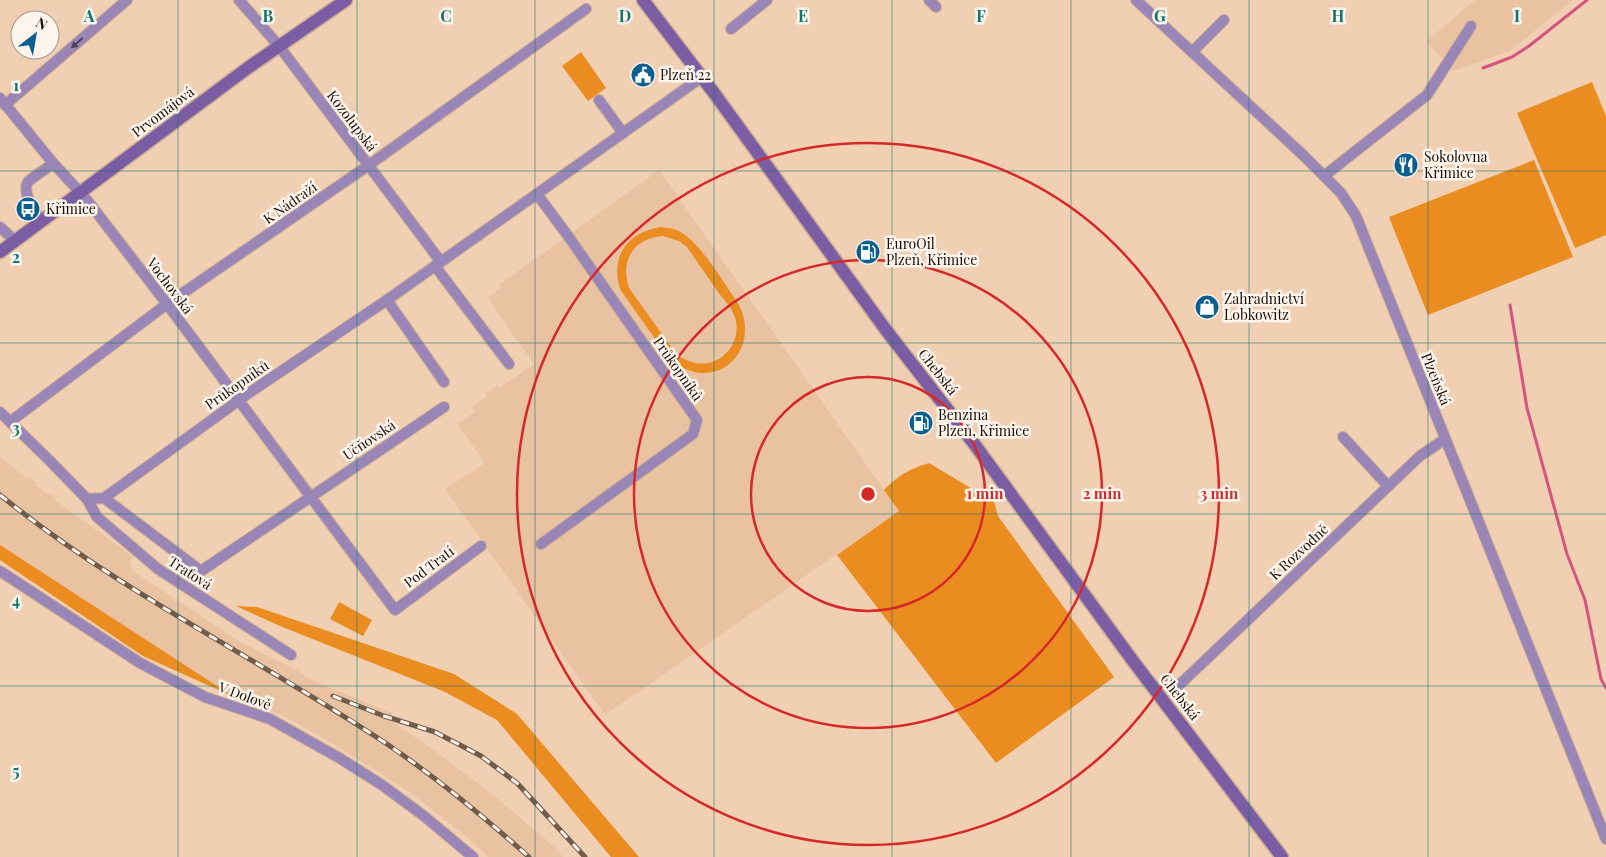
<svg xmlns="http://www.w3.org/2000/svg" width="1606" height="857" font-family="'Playfair Display',serif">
<rect width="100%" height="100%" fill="#f0cfb2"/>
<!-- built -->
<g fill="#e9c2a1">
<polygon points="1475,0 1573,0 1510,51 1454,71 1426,42"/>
<polygon points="659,170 899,511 605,715 445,489 485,463 457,424 475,412 472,407 487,396 485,394 497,385 500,388 534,364 518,341 517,341 488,298 501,288 499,285"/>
<polygon points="0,457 26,478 28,476 37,483 36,485 50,496 51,494 56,498 55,500 133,557 130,561 133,571 242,643 293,668 314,681 392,713 391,721 428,746 488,791 551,844 563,857 488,857 469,839 411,793 342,749 282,715 234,697 0,555"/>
</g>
<!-- green -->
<g fill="#ea8c20" fill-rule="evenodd">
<polygon points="581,52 606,88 588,101 562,66"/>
<polygon points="1592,82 1606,116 1606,235 1575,248 1517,113"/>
<polygon points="1534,160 1573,257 1428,315 1389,217"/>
<path d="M 660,227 C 667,228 675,228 682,233 C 701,244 726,286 739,305 C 761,349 719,391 678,365 C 666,358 659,344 651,333 C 640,318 630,303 620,289 C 610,256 627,233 660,227 ZM 663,236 L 679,241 L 687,247 C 697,262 708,277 718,292 C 725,301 734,310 736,321 C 739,337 731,353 717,360 C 703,367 690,363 677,355 L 629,288 C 620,261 633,238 663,236 Z"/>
<path d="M 929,463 L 994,502 L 998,516 L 1114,677 L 996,763 L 837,555 L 899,511 L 884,490 C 899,475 909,469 929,463 Z"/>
<polygon points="0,545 234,697 143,656 0,560"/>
<polygon points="339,602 372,620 363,636 330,619"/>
<polygon points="236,606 257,607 454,674 517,714 639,857 611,857 497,720 445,692 280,626"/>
</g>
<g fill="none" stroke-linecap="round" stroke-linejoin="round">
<!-- stream -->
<g stroke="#d4557e" stroke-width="3">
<polyline points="1483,68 1512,57 1529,46 1587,0"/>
<polyline points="1510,305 1527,408 1567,554 1585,600 1601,679 1606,688"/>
</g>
<defs>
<g id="street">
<polyline points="239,0 279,46 441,262"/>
<polyline points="929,0 936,7"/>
<polyline points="1136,0 1303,155 1341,193 1356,216 1606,839"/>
<polyline points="731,29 767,0"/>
<polyline points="1192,52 1224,20"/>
<polyline points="0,98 53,163 87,200 167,304 395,610 481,546"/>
<polyline points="599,100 623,133"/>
<polyline points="5,105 127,0"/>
<polyline points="1324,176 1427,95 1471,26"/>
<polyline points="537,194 568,236 697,420 693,434 541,544"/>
<path d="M 41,221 C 36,213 21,193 28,182 C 31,178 48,168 53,163"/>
<polyline points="0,227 15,241"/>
<polyline points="435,266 509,364"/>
<polyline points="387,300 444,382"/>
<polyline points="0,412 50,461 87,499"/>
<polyline points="11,421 167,304 369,165 586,9"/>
<polyline points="1343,437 1388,486"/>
<polyline points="104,498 249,393 387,300 702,77"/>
<polyline points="0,571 140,663 205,697 270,719 341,759 382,785 424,816 473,857"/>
<polyline points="291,655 158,569 97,517 87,499 104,498 201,571 444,407"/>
<polyline points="1175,689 1420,456 1445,439"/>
</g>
<g id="secondary">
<polyline points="643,0 714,93 886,330 975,445 1133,661 1282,857"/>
<polyline points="0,252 249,67 346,0"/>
</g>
</defs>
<!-- street casing -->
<use href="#street" stroke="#c9ac93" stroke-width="12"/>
<!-- secondary casing -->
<use href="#secondary" stroke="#c9ac93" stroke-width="15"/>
<!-- street -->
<use href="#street" stroke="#9985b6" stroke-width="10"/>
<!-- secondary -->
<use href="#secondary" stroke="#7b5da4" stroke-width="12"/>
<defs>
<g id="rail">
<path d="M 0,495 C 120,592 257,658 384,742 C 436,777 483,816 529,857"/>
<polyline points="333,696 384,716 435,732 481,756 517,783 585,857"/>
</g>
</defs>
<!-- rail casing -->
<use href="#rail" stroke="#705c4b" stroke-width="5"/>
<!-- rail -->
<use href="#rail" stroke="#fff5ec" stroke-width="3" stroke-dasharray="9" stroke-linecap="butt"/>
</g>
<!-- one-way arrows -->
<defs><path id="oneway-solid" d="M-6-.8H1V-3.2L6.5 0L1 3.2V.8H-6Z" transform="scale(1.25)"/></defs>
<use fill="#524354" href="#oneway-solid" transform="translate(77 43) rotate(139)"/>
<!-- grid -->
<path fill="none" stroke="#0f766e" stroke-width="1" stroke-opacity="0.55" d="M 178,0 L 178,857M 357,0 L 357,857M 535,0 L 535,857M 714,0 L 714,857M 892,0 L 892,857M 1071,0 L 1071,857M 1249,0 L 1249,857M 1428,0 L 1428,857M 0,171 L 1606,171M 0,343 L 1606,343M 0,514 L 1606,514M 0,686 L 1606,686"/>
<!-- distance rings -->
<g fill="none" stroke="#d62828" stroke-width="2.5">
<circle cx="868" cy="494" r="117"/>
<circle cx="868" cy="494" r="234"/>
<circle cx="868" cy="494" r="351"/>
</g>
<!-- icons -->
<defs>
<symbol id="civic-disc" viewBox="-11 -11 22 22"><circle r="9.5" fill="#095f90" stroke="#fff5ec"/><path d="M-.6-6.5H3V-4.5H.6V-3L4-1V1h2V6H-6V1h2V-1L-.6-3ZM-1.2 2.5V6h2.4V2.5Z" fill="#fff"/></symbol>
<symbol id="restaurant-disc" viewBox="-11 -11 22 22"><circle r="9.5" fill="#095f90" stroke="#fff5ec"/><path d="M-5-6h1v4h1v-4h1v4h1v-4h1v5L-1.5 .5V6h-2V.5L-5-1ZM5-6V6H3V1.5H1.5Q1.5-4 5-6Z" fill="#fff"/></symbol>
<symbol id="bus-disc" viewBox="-11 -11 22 22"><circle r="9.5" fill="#095f90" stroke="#fff5ec"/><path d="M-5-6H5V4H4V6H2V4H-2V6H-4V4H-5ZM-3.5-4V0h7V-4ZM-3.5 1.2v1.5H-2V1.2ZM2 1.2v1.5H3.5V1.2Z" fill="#fff"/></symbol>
<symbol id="fuel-disc" viewBox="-11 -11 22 22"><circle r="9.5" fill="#095f90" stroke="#fff5ec"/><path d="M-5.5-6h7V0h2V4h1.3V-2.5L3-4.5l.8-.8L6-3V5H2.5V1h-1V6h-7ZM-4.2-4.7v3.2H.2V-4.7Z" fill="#fff"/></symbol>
<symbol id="shop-disc" viewBox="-11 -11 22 22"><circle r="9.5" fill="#095f90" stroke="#fff5ec"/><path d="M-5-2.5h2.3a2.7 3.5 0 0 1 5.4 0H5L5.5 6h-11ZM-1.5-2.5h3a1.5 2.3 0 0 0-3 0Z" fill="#fff"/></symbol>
</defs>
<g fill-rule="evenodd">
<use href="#civic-disc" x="629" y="61" width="28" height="28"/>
<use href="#restaurant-disc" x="1392" y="151" width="28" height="28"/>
<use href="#bus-disc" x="14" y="195" width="28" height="28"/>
<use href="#fuel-disc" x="854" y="238" width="28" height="28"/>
<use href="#shop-disc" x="1193" y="293" width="28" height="28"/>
<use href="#fuel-disc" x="907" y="409" width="28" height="28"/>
</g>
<g text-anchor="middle" stroke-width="5" stroke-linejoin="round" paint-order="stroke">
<!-- poi labels -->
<g font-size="14" fill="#170d04" stroke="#fff5ec" text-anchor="start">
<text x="660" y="80">Plzeň 22</text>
<text x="1424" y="162">Sokolovna<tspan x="1424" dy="16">Křimice</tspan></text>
<text x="46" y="214">Křimice</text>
<text x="886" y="249">EuroOil<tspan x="886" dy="16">Plzeň, Křimice</tspan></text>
<text x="1224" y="304">Zahradnictví<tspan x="1224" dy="16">Lobkowitz</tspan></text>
<text x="938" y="420">Benzina<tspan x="938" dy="16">Plzeň, Křimice</tspan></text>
</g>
<!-- street labels -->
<g font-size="14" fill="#170d04" stroke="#fff5ec">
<text transform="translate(163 112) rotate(-37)" y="5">Prvomájová</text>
<text transform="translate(352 121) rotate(53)" y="5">Kozolupská</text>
<text transform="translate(290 203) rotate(-35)" y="5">K Nádraží</text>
<text transform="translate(170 286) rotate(53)" y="5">Vochovská</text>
<text transform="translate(678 369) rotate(55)" y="5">Průkopníků</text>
<text transform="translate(938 372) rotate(52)" y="5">Chebská</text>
<text transform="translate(1436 379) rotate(68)" y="5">Plzeňská</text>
<text transform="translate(237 385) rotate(-35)" y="5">Průkopníků</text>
<text transform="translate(369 440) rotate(-34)" y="5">Učňovská</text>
<text transform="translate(1299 552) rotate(-43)" y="5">K Rozvodně</text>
<text transform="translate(429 567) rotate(-37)" y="5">Pod Tratí</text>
<text transform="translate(190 573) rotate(33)" y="5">Traťová</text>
<text transform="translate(245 696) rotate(20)" y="5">V Dolově</text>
<text transform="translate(1180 697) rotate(52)" y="5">Chebská</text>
</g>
</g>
<g font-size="16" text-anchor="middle" font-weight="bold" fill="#0f766e" stroke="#fff5ec" stroke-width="5" stroke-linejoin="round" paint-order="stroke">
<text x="89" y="22">A</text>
<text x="268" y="22">B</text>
<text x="446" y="22">C</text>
<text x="625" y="22">D</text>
<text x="803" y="22">E</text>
<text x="981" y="22">F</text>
<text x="1160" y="22">G</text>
<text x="1338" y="22">H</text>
<text x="1517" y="22">I</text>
<text x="16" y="91">1</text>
<text x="16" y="263">2</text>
<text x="16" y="434">3</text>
<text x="16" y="606">4</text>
<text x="16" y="777">5</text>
</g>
<circle cx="868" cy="494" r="8" fill="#d62828" stroke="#fff5ec" stroke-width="2.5"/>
<g font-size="15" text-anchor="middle" font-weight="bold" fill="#d62828" stroke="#fff5ec" stroke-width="5" stroke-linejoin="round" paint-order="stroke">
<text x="985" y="499">1 min</text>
<text x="1102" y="499">2 min</text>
<text x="1219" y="499">3 min</text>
</g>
<!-- north arrow -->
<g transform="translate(35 35) rotate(31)"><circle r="24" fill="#fff5ec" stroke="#a2988f"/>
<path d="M0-4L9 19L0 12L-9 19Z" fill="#095f90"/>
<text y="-8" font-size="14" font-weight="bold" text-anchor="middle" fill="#170d04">N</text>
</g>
</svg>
